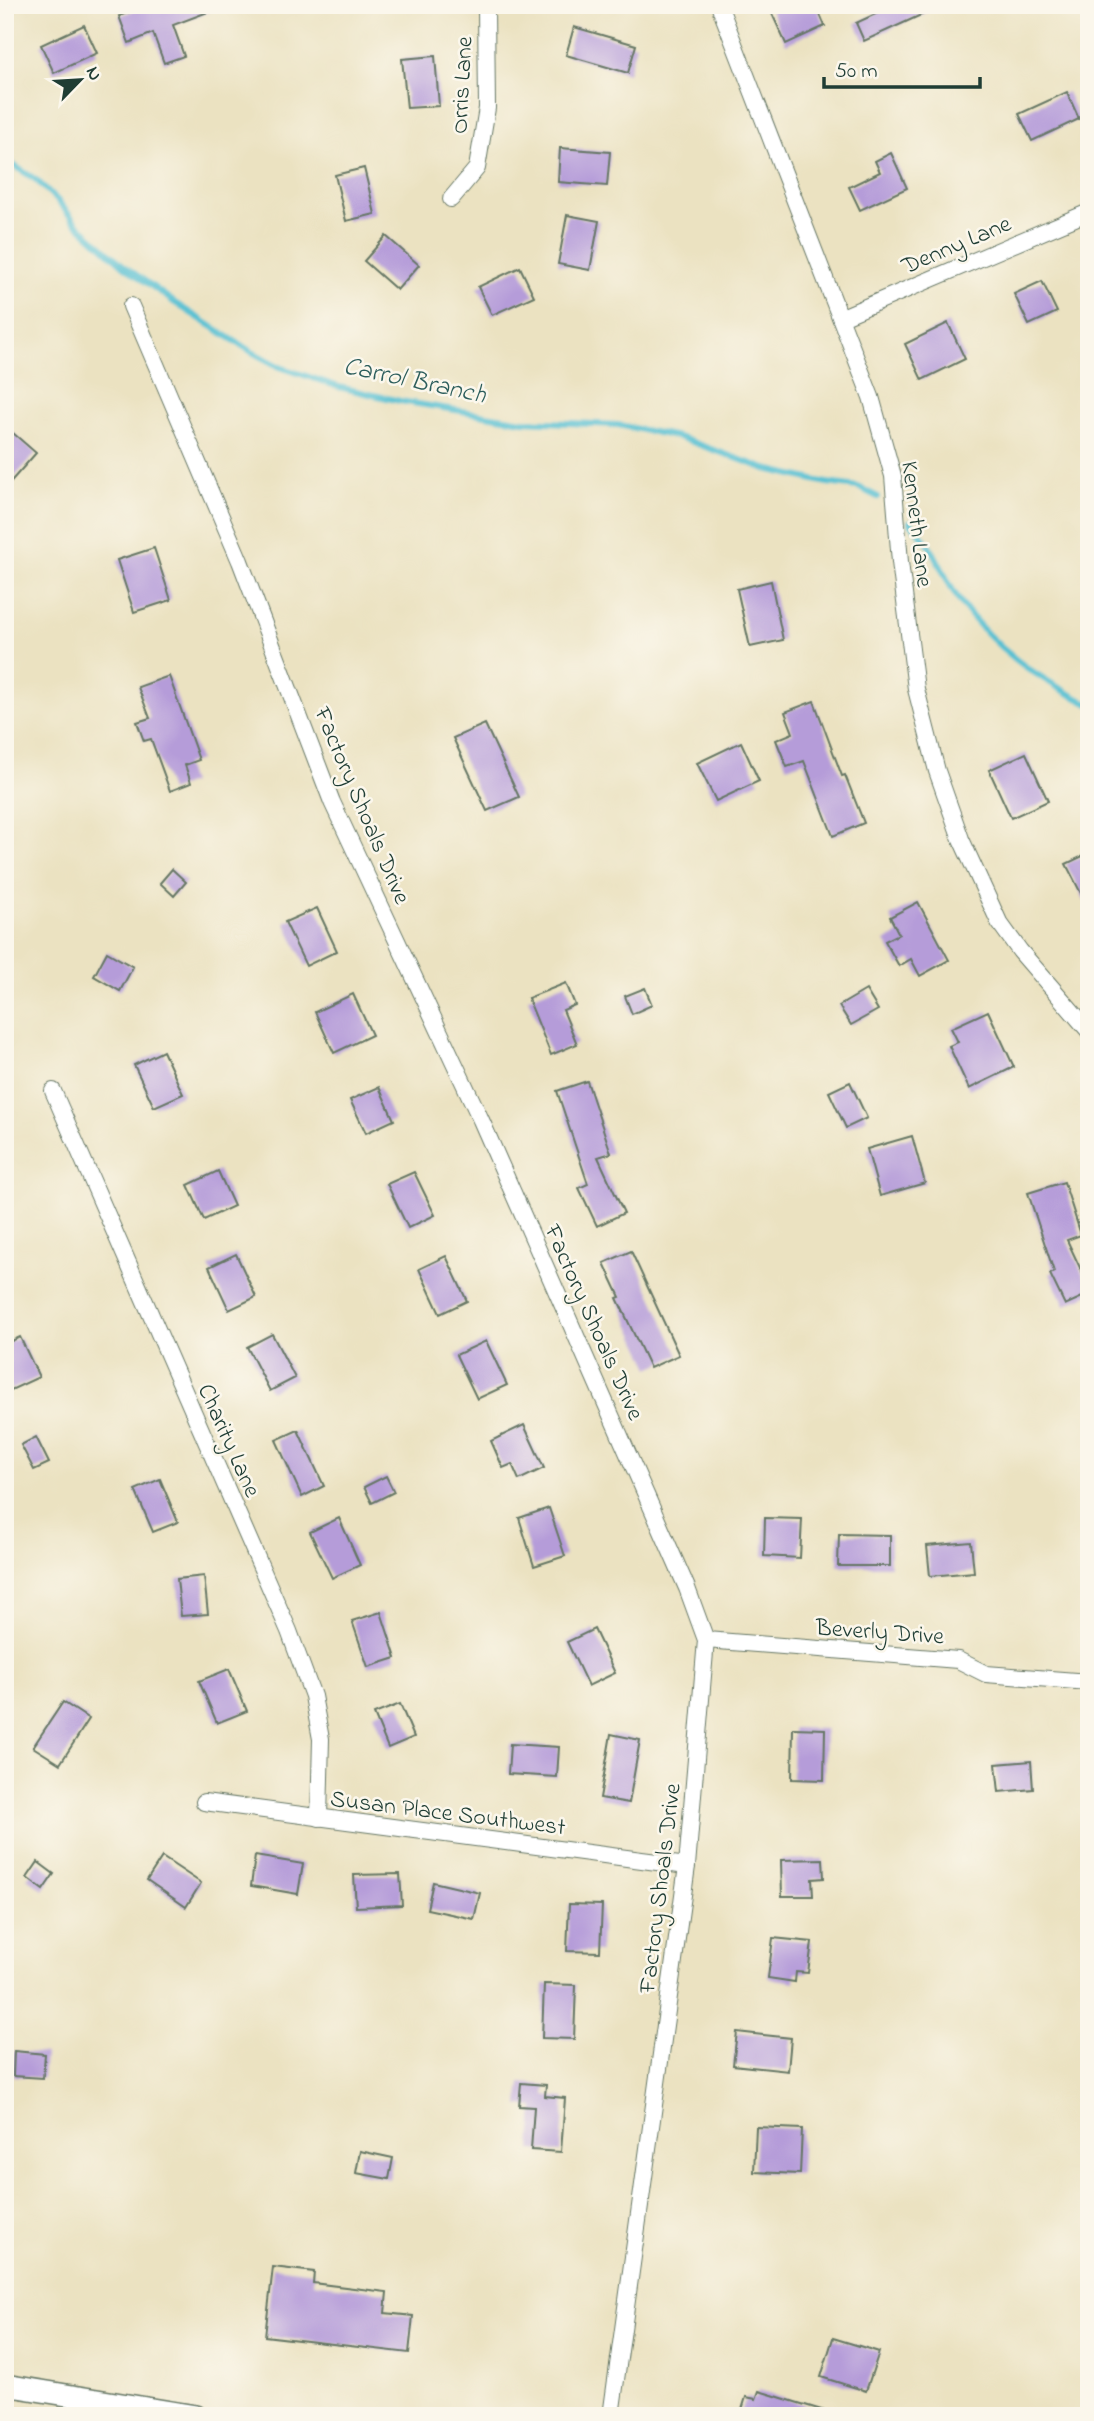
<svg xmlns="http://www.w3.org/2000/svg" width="1094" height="2421" font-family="'Indie Flower',sans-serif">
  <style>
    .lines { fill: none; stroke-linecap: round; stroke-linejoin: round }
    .stream { stroke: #56c0d2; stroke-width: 6 }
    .building { fill: #b59cd9 }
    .minor-casing { stroke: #667765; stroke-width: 18 }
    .tertiary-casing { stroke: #667765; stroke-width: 24 }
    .minor { stroke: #fff; stroke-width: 16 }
    .tertiary { stroke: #fff; stroke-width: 21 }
    .labels { text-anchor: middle; stroke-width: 5; stroke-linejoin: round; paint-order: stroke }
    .street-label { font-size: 24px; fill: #1f3d34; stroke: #fbf7ec }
    .water-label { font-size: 26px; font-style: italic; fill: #2d5e5c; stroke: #fbf7ec }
  </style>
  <rect width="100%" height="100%" fill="#fbf7ec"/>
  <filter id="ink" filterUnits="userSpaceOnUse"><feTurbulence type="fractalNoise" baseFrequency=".0143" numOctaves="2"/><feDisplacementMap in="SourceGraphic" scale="14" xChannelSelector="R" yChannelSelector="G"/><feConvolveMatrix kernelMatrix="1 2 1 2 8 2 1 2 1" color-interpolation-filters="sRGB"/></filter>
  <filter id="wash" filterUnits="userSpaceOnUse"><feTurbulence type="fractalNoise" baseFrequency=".00686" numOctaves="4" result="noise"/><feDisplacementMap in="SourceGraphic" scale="28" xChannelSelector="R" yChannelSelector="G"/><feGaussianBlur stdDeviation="1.57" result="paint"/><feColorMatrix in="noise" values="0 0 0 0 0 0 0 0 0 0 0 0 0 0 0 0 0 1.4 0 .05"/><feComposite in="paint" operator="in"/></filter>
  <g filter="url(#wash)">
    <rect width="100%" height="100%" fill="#ebe2c1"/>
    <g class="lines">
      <g class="stream">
        <path d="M5,160L35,179L57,200L77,224L124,266L175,303L252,352L280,367L339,387L400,401L523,421L618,425L678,437L766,469L827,483L858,487L878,497"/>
        <path d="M910,522C917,530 925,538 930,547C941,564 947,583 959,600C995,650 1034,676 1089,704"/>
      </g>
    </g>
    <g id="blocks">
      <g class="building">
        <path d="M148,5H221V7L173,25L184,56L164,63L153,33L129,43L119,16Z"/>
        <path d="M768,5H816L825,26L786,44Z"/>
        <path d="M895,5H943L864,41L856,23Z"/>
        <path d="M84,25L97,53L54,73L41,45Z"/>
        <path d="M574,27L636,45L628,73L566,55Z"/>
        <path d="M435,56L439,106L407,108L402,59Z"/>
        <path d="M1067,92L1079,119L1032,141L1019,114Z"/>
        <path d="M560,148L610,152L607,186L558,182Z"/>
        <path d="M891,153L907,188L860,210L849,187L880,172L875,161Z"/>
        <path d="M364,168L375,214L346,221L335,175Z"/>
        <path d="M567,215L599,221L590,270L558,264Z"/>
        <path d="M386,236L419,265L397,290L364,261Z"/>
        <path d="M520,267L534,296L492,315L478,287Z"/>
        <path d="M1042,281L1057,312L1029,325L1014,294Z"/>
        <path d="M948,323L965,359L922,380L905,344Z"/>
        <path d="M5,426L36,453L5,488Z"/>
        <path d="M154,548L171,600L134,612L117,560Z"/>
        <path d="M771,581L783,640L750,647L737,589Z"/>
        <path d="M169,676L199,760L185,765L191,783L170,791L151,739L144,741L137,722L150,718L138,687Z"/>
        <path d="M814,701L842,776L845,775L864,823L833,836L804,761L787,767L776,740L793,733L785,712Z"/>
        <path d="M485,724L519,797L487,811L453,738Z"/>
        <path d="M741,742L759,781L716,801L697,763Z"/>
        <path d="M1026,753L1048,801L1011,818L989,770Z"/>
        <path d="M1089,853V909L1066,864Z"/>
        <path d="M172,869L186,882L174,896L160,883Z"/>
        <path d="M918,902L949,960L920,976L911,959L899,966L885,941L899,934L890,917Z"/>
        <path d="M317,908L337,951L306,966L285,922Z"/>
        <path d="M107,952L133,967L120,991L94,976Z"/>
        <path d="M566,983L575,1005L563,1010L577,1044L551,1055L528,998Z"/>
        <path d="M645,988L652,1005L632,1014L625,996Z"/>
        <path d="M866,990L878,1010L851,1025L839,1006Z"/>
        <path d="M353,994L372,1035L334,1053L315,1012Z"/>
        <path d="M988,1011L1014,1067L969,1089L949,1046L958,1042L951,1028Z"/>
        <path d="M163,1051L183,1094L154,1107L134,1065Z"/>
        <path d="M587,1081L611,1153L598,1157L624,1213L597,1226L579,1188L588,1184L557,1091Z"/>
        <path d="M850,1082L867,1118L846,1128L829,1092Z"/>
        <path d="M379,1087L394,1120L366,1133L350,1100Z"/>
        <path d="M912,1136L925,1183L880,1196L867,1149Z"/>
        <path d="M218,1171L234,1206L204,1220L188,1185Z"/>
        <path d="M414,1172L435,1215L408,1228L387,1184Z"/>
        <path d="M1064,1182L1081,1235L1067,1240L1089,1287V1294L1065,1305L1050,1274L1054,1272L1028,1193Z"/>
        <path d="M631,1251L679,1355L650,1368L617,1298L620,1297L604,1263Z"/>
        <path d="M236,1254L256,1297L229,1310L209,1267Z"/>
        <path d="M446,1256L467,1301L440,1314L419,1269Z"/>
        <path d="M272,1334L295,1378L270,1391L247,1347Z"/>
        <path d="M20,1337L39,1377L11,1390L5,1377V1344Z"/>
        <path d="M486,1341L507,1385L477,1399L456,1355Z"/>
        <path d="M524,1425L544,1468L519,1480L512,1464L503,1468L491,1441Z"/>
        <path d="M298,1430L324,1486L302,1497L276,1440Z"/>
        <path d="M36,1437L49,1463L34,1470L21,1445Z"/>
        <path d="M386,1476L394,1492L372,1503L364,1487Z"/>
        <path d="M160,1479L178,1522L153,1532L135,1490Z"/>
        <path d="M549,1508L565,1556L534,1566L519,1518Z"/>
        <path d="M339,1518L360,1565L332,1578L310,1532Z"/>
        <path d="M765,1518L802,1519L800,1558L764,1556Z"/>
        <path d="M839,1534L890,1535V1566H838Z"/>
        <path d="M971,1542L974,1572L930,1576L927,1546Z"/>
        <path d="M204,1576L208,1614L181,1616L177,1579Z"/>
        <path d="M381,1612L396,1658L368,1667L352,1621Z"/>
        <path d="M594,1629L615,1673L588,1686L567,1642Z"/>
        <path d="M229,1669L247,1711L217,1723L199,1681Z"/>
        <path d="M63,1702L89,1719L60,1764L33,1747Z"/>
        <path d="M400,1704L414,1737L388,1748L374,1714Z"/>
        <path d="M793,1728L825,1729L824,1780L792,1779Z"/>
        <path d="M611,1734L640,1740L629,1803L600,1798Z"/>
        <path d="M510,1744L559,1747L557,1777L508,1774Z"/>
        <path d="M1031,1761L1033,1789L999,1792L996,1764Z"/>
        <path d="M255,1856L303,1864L298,1894L251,1886Z"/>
        <path d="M162,1857L201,1883L186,1907L147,1880Z"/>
        <path d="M823,1859L824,1878L812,1879L813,1896H782L781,1860Z"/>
        <path d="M38,1862L54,1874L43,1890L27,1878Z"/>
        <path d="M400,1874L402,1905L356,1907L354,1875Z"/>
        <path d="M433,1882L480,1893L474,1919L427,1909Z"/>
        <path d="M569,1904L602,1905L600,1952L567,1951Z"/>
        <path d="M773,1938L812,1942L808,1973L796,1972L795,1982L768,1978Z"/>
        <path d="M544,1984L576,1985L574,2039L542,2038Z"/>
        <path d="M737,2032L791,2038L788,2071L733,2065Z"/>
        <path d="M14,2051L45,2054L43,2078L13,2076Z"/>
        <path d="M521,2083L546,2085L545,2096L565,2098L561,2152L531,2150L534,2107L519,2106Z"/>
        <path d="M756,2127L802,2129L800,2174L754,2172Z"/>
        <path d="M360,2151L393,2158L389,2179L356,2173Z"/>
        <path d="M273,2267L314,2272L313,2283L387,2292L385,2313L413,2316L409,2353L265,2336Z"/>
        <path d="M833,2338L879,2352L866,2391L821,2377Z"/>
        <path d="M759,2391L828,2412L827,2416H740L746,2397L756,2399Z"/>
      </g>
    </g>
  </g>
  <g filter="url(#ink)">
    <use href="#blocks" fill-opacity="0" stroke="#667765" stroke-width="2"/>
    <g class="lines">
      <g class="minor-casing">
        <g id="minor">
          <path d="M719,5L871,397L893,476L900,562L916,689L937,771L961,839L999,922L1020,951L1089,1031"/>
          <path d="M451,199L477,168L487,108L486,5"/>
          <path d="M131,306L240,561L332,802L481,1120L687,1588L706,1640L687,1866L611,2416"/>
          <path d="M842,317L1089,212"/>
          <path d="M53,1091L289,1631L313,1696L321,1739L319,1818"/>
          <path d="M706,1640L958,1660L986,1674L1089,1682"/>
          <path d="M204,1802L687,1866"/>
        </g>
      </g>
      <g class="tertiary-casing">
        <path id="tertiary" d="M5,2385L196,2416"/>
      </g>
      <use href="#minor" class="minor"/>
      <use href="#tertiary" class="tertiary"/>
    </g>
  </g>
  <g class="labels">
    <g class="street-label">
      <text transform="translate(461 85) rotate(-87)" y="8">Orris Lane</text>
      <text transform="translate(956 244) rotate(-23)" y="8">Denny Lane</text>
      <text transform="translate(918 524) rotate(83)" y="8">Kenneth Lane</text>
      <text transform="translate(363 805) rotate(67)" y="8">Factory Shoals Drive</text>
      <text transform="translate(595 1322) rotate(66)" y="8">Factory Shoals Drive</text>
      <text transform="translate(230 1440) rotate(66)" y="8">Charity Lane</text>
      <text transform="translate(880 1631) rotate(4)" y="8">Beverly Drive</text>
      <text transform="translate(448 1812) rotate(7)" y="8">Susan Place Southwest</text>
      <text transform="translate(659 1888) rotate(-83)" y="8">Factory Shoals Drive</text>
    </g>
    <g class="water-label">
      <text transform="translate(415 379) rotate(12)" y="9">Carrol Branch</text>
    </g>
  </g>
  <rect width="1094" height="2421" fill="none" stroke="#fbf7ec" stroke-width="28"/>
  <g transform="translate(80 80) rotate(65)" stroke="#fbf7ec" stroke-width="5" paint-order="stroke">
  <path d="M0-5L12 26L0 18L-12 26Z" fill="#1f3d34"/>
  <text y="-10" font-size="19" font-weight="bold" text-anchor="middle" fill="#1f3d34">N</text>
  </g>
  <path d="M824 77v10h156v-10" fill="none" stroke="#1f3d34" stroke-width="3.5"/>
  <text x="835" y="77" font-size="21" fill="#1f3d34" stroke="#fbf7ec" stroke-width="5" paint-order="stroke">50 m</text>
</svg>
